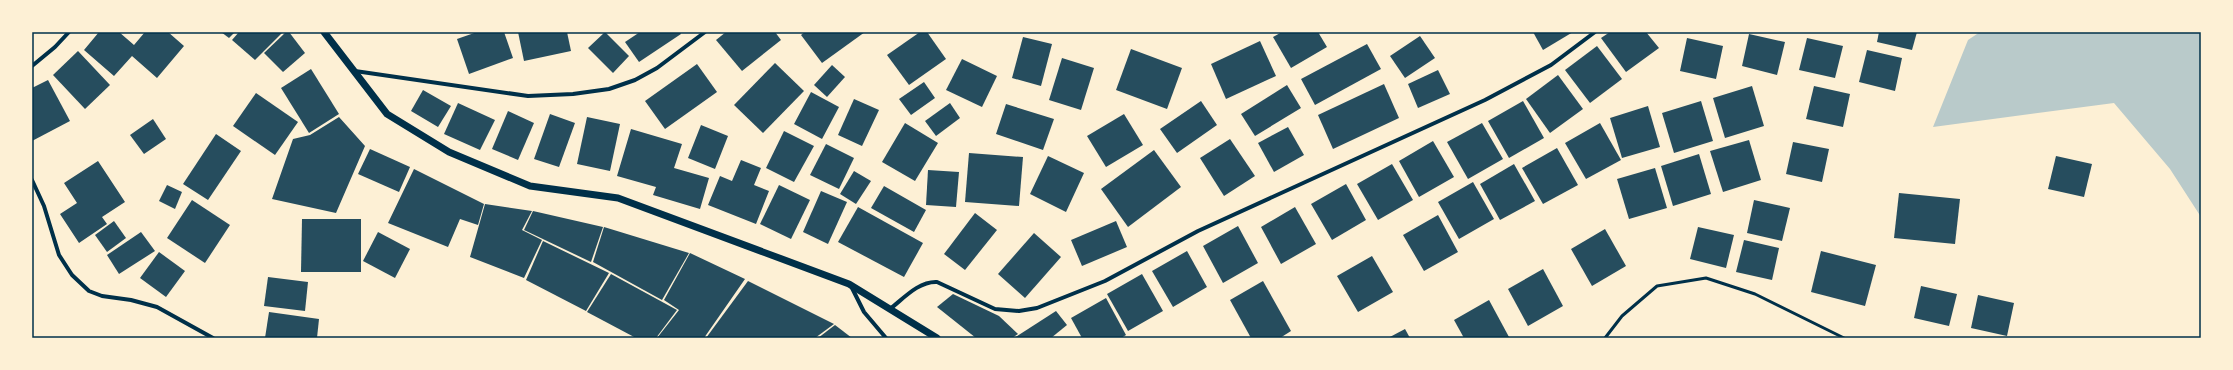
<svg xmlns="http://www.w3.org/2000/svg" width="2233" height="370" font-family="'Space Grotesk',sans-serif">
  <style>
    .green { fill: #b9caca }
    .building { fill: #264d5e }
    .lines { fill: none; stroke-linecap: round; stroke-linejoin: round }
    .service { stroke: #003049; stroke-width: 3 }
    .minor { stroke: #003049; stroke-width: 4 }
    .tertiary { stroke: #003049; stroke-width: 7 }
    .neatline { fill: none; stroke: #003049; stroke-width: 1.5 }
  </style>
  <rect width="100%" height="100%" fill="#fdf0d5"/>
  <path class="green" d="M1980,32H2201V217L2170,169L2114,103L1933,127L1968,40Z"/>
  <g class="building">
    <path d="M99,32H119L134,45L145,32H168L184,46L157,78L132,56L114,76L84,50Z"/>
    <path d="M221,32H235L229,38Z"/>
    <path d="M239,32H283L255,60L232,40Z"/>
    <path d="M286,32H289L305,53L283,72L264,53Z"/>
    <path d="M477,32H504L513,58L469,74L457,39Z"/>
    <path d="M518,32H567L571,51L524,61Z"/>
    <path d="M605,32L629,56L613,73L588,48Z"/>
    <path d="M640,32H680L681,34L639,62L625,42Z"/>
    <path d="M726,32H775L781,40L742,71L716,40Z"/>
    <path d="M805,32H865L822,63L801,35Z"/>
    <path d="M920,32H927L946,59L909,85L887,55Z"/>
    <path d="M1282,32H1318L1327,47L1291,68L1273,37Z"/>
    <path d="M1533,32H1573L1543,50Z"/>
    <path d="M1610,32H1646L1659,48L1626,72L1601,38Z"/>
    <path d="M1879,32H1917L1912,50L1877,42Z"/>
    <path d="M1749,34L1785,42L1777,75L1742,66Z"/>
    <path d="M1420,36L1435,58L1405,78L1390,56Z"/>
    <path d="M1023,37L1052,44L1041,86L1012,78Z"/>
    <path d="M1687,38L1723,46L1716,79L1680,71Z"/>
    <path d="M1807,38L1843,46L1835,78L1799,70Z"/>
    <path d="M1260,41L1276,76L1226,99L1211,64Z"/>
    <path d="M1367,44L1381,69L1315,105L1301,79Z"/>
    <path d="M1597,46L1622,79L1590,103L1565,70Z"/>
    <path d="M1131,49L1182,68L1167,109L1116,90Z"/>
    <path d="M1867,50L1902,58L1895,91L1859,82Z"/>
    <path d="M78,51L110,85L85,109L53,75Z"/>
    <path d="M1062,58L1094,68L1081,110L1049,100Z"/>
    <path d="M962,59L997,76L982,107L946,90Z"/>
    <path d="M775,63L804,91L763,133L734,105Z"/>
    <path d="M697,64L717,92L665,129L645,101Z"/>
    <path d="M832,65L845,77L827,97L814,85Z"/>
    <path d="M311,69L339,114L309,133L281,88Z"/>
    <path d="M1438,70L1450,94L1418,108L1408,84Z"/>
    <path d="M1558,75L1583,109L1550,133L1526,99Z"/>
    <path d="M48,80L70,121L32,141V88Z"/>
    <path d="M924,82L935,98L911,115L899,99Z"/>
    <path d="M1384,84L1399,118L1333,149L1318,115Z"/>
    <path d="M1287,85L1301,108L1255,136L1241,114Z"/>
    <path d="M1752,86L1764,126L1725,138L1713,98Z"/>
    <path d="M1814,86L1850,94L1843,127L1806,119Z"/>
    <path d="M423,90L451,106L438,127L411,111Z"/>
    <path d="M811,92L839,107L822,139L794,124Z"/>
    <path d="M256,93L298,122L275,155L233,126Z"/>
    <path d="M854,99L879,110L862,146L838,135Z"/>
    <path d="M1201,101L1217,125L1177,153L1160,129Z"/>
    <path d="M1523,101L1544,138L1509,158L1488,121Z"/>
    <path d="M1701,101L1713,141L1674,153L1662,113Z"/>
    <path d="M458,103L495,120L480,150L444,134Z"/>
    <path d="M950,103L960,118L936,136L925,121Z"/>
    <path d="M1006,104L1054,119L1043,150L996,134Z"/>
    <path d="M1648,106L1660,147L1622,158L1610,118Z"/>
    <path d="M508,111L534,123L518,160L492,149Z"/>
    <path d="M550,114L575,123L559,167L534,159Z"/>
    <path d="M1124,114L1143,145L1106,167L1087,136Z"/>
    <path d="M339,117L365,146L336,213L272,199L293,139L310,135Z"/>
    <path d="M587,117L620,124L610,171L577,164Z"/>
    <path d="M153,119L166,139L144,154L130,135Z"/>
    <path d="M905,123L938,143L915,181L882,162Z"/>
    <path d="M1482,123L1503,159L1468,179L1447,142Z"/>
    <path d="M1600,123L1621,160L1586,179L1565,143Z"/>
    <path d="M701,125L728,136L715,169L688,158Z"/>
    <path d="M1288,127L1304,155L1274,172L1258,143Z"/>
    <path d="M631,129L682,144L674,168L709,178L700,209L653,195L656,187L617,176Z"/>
    <path d="M784,131L814,146L794,182L766,168Z"/>
    <path d="M216,134L241,151L208,200L183,184Z"/>
    <path d="M1230,139L1255,176L1224,196L1200,158Z"/>
    <path d="M1749,140L1761,180L1723,192L1710,151Z"/>
    <path d="M1433,141L1454,177L1419,197L1399,161Z"/>
    <path d="M1793,142L1829,149L1822,182L1786,174Z"/>
    <path d="M826,144L854,158L839,189L810,175Z"/>
    <path d="M1557,148L1578,185L1543,204L1522,168Z"/>
    <path d="M370,149L410,167L399,192L358,174Z"/>
    <path d="M1154,150L1181,187L1128,227L1101,189Z"/>
    <path d="M969,153L1023,157L1019,206L965,202Z"/>
    <path d="M1699,154L1711,194L1673,206L1661,166Z"/>
    <path d="M1048,156L1084,173L1066,212L1030,194Z"/>
    <path d="M2056,156L2092,164L2084,197L2048,189Z"/>
    <path d="M741,160L761,168L754,185L769,191L756,224L708,205L720,176L732,181Z"/>
    <path d="M98,161L125,202L102,217L107,224L79,243L60,214L77,203L64,183Z"/>
    <path d="M1392,164L1413,200L1378,220L1357,184Z"/>
    <path d="M1514,164L1535,201L1500,220L1480,184Z"/>
    <path d="M1655,168L1667,208L1629,219L1617,179Z"/>
    <path d="M414,169L484,204L478,225L460,219L448,247L388,223Z"/>
    <path d="M928,170L959,172L956,207L926,205Z"/>
    <path d="M854,171L871,181L856,204L840,194Z"/>
    <path d="M1473,182L1494,219L1459,239L1438,202Z"/>
    <path d="M1346,184L1366,220L1332,240L1311,204Z"/>
    <path d="M167,185L182,192L175,209L159,201Z"/>
    <path d="M779,185L810,200L791,239L760,224Z"/>
    <path d="M884,186L926,210L914,232L871,208Z"/>
    <path d="M821,191L847,202L828,244L803,232Z"/>
    <path d="M1899,193L1960,199L1955,244L1894,238Z"/>
    <path d="M192,200L230,225L205,263L167,238Z"/>
    <path d="M1754,200L1790,208L1782,241L1747,233Z"/>
    <path d="M485,204L532,211L522,230L542,240L524,278L470,257Z"/>
    <path d="M858,207L923,243L904,277L838,242Z"/>
    <path d="M1295,207L1316,244L1281,264L1261,227Z"/>
    <path d="M533,211L603,227L591,262L524,230Z"/>
    <path d="M975,213L997,230L965,270L944,254Z"/>
    <path d="M1438,215L1458,252L1424,271L1403,235Z"/>
    <path d="M302,219H361V272H301Z"/>
    <path d="M114,221L126,238L107,252L95,235Z"/>
    <path d="M1116,221L1127,247L1082,266L1071,240Z"/>
    <path d="M1238,226L1258,263L1223,283L1203,246Z"/>
    <path d="M604,227L689,253L662,300L593,262Z"/>
    <path d="M1698,227L1734,235L1726,268L1690,259Z"/>
    <path d="M1605,229L1626,266L1592,286L1571,249Z"/>
    <path d="M141,232L155,251L119,274L107,255Z"/>
    <path d="M378,232L410,249L395,278L363,261Z"/>
    <path d="M1034,233L1061,257L1025,298L998,274Z"/>
    <path d="M1744,240L1779,248L1772,280L1736,272Z"/>
    <path d="M543,241L609,273L586,311L526,280Z"/>
    <path d="M1187,251L1207,287L1173,307L1152,271Z"/>
    <path d="M1821,251L1876,265L1865,306L1811,292Z"/>
    <path d="M159,252L185,271L166,297L140,278Z"/>
    <path d="M690,253L745,279L704,338H657L679,310L664,300Z"/>
    <path d="M1372,256L1393,292L1358,312L1337,276Z"/>
    <path d="M1543,269L1563,306L1528,326L1508,289Z"/>
    <path d="M611,274L677,310L656,338H636L587,312Z"/>
    <path d="M1142,274L1163,311L1128,331L1107,294Z"/>
    <path d="M268,277L308,282L305,311L264,306Z"/>
    <path d="M748,281L834,324L815,338H706Z"/>
    <path d="M1263,281L1291,331L1280,338H1251L1230,300Z"/>
    <path d="M1921,286L1957,294L1949,326L1914,318Z"/>
    <path d="M953,294L999,316L1018,334L1012,338H976L937,307Z"/>
    <path d="M1978,295L2014,303L2007,336L1971,328Z"/>
    <path d="M1106,298L1126,335L1121,338H1082L1071,318Z"/>
    <path d="M1489,300L1509,337L1464,338L1454,320Z"/>
    <path d="M1056,311L1067,325L1051,338H1014Z"/>
    <path d="M269,312L319,319L317,338H265Z"/>
    <path d="M835,325L852,338H818Z"/>
    <path d="M1405,329L1410,338H1388Z"/>
  </g>
  <g class="lines">
    <path class="service" d="M1605,338L1622,316L1657,286L1706,278L1755,294L1844,338"/>
    <g class="minor">
      <path d="M32,66L55,47L69,32"/>
      <path d="M355,71L528,96L573,94L609,89L635,80L657,68L705,32"/>
      <path d="M32,180L44,206L59,255L72,275L89,291L102,296L131,300L157,307L213,338"/>
      <path d="M851,286L864,312L886,338"/>
      <path d="M890,309C904,298 919,281 937,282L995,309L1019,311L1037,308L1105,281L1198,231L1485,100L1551,65L1595,32"/>
    </g>
    <path class="tertiary" d="M324,32L387,114L449,152L530,186L618,198L849,284L937,338"/>
  </g>
  <rect width="2233" height="370" fill="none" stroke="#fdf0d5" stroke-width="66"/>
  <rect x="33" y="33" width="2167" height="304" class="neatline"/>
</svg>
